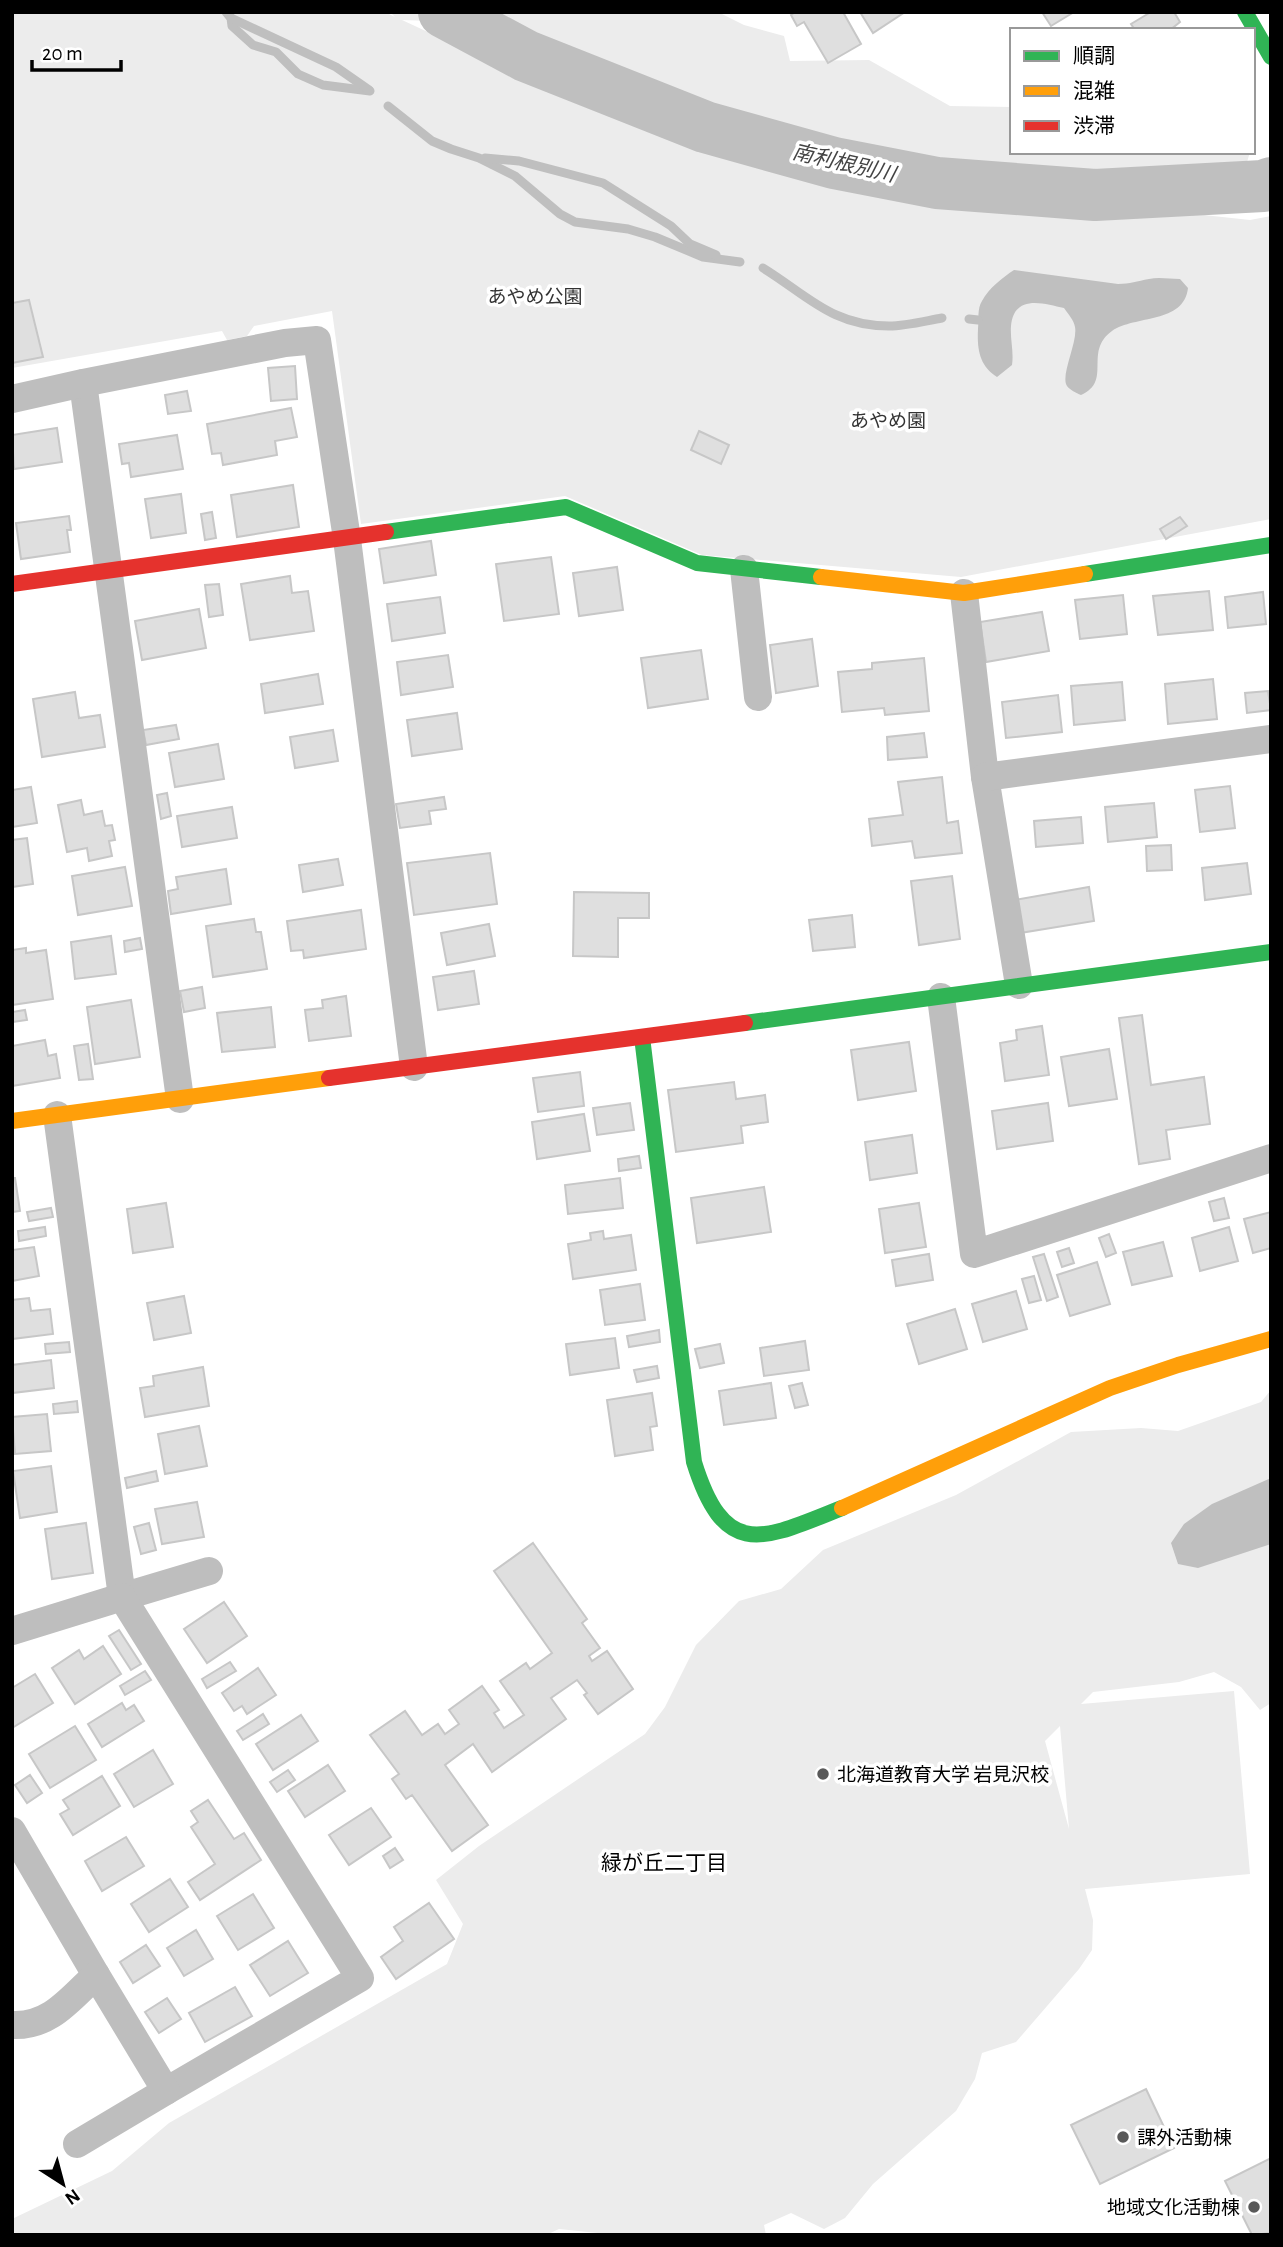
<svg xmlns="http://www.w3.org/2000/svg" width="1283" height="2247" font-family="'Alegreya Sans','Noto Sans JP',sans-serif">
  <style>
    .green { fill: #ececec; fill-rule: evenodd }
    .water { fill: #bfbfbf }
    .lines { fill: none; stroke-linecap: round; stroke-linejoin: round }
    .stream { stroke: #bfbfbf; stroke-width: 9 }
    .river { stroke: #bfbfbf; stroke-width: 52 }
    .building { fill: #dfdfdf; stroke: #c7c7c7; stroke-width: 2 }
    .street { stroke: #bebebe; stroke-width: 28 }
    .fast { stroke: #30b455; stroke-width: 16 }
    .slow { stroke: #ff9f0a; stroke-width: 16 }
    .jam { stroke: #e5322d; stroke-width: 16 }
    .poi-dot { fill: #595959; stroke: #fff; stroke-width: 2.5 }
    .labels { text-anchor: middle; stroke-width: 7; stroke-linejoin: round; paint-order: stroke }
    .park-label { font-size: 19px; fill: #333; stroke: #fff }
    .poi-label { font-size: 19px; fill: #000; stroke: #fff; text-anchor: start }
    .water-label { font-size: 21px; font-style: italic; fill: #444; stroke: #fff }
    .neighbourhood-label { font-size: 21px; fill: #000; stroke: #fff }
  </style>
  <rect width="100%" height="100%" fill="#fff"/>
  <g class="green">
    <path d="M12,12H385L395,17L390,12H448L433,21L402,20L514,72L612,110L507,58L493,12H718L744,25L784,36L790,61L869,60L950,106L1012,107V152H1250L1242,179L1124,202L885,192L909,198L1077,209L1176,212L1250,220L1271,216V519L961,577L702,555L565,496L361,524L332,311L254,326L247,336L227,340L222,331L12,368Z"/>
    <path d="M1271,1390V1703L1260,1710L1241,1687L1214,1672L1179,1682L1093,1692L1081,1704L1234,1691L1250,1874L1085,1889L1093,1920L1092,1950L1079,1969L1016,2042L982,2053L975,2079L956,2111L873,2184L845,2218L824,2229L791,2213L764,2225L766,2235H617L559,2229L546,2235H12V2219L112,2171L169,2123L447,1964L463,1924L436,1880L479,1846L645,1734L665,1707L696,1645L739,1601L781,1589L823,1550L956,1495L1071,1432L1141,1428L1178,1431L1261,1402ZM1060,1726L1069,1829L1045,1741Z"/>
  </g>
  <g class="water">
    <path d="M1014,270L1118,284C1130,284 1137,281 1149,279C1159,277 1169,279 1180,279L1188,288C1184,324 1135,315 1112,331C1083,352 1113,381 1081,395C1076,393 1070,390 1067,386C1060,376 1078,342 1075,327C1074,320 1068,314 1064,308C1043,303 1014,294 1011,326C1010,339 1014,352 1012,365L997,377C979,366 977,348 978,329C979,319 977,309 982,301C989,288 1002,278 1014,270Z"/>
    <path d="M1271,1478V1544L1198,1568L1178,1564L1171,1543L1184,1524L1212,1504Z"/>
  </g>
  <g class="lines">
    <g class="stream">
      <path d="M226,12L231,18L232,26L253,45L276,52L298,74L323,85L370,91"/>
      <path d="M231,18L336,67L369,90"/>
      <path d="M388,106L432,141L451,149L479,158L515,176L560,214L575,222L628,229L655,237L703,257L740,262"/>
      <path d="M485,158L519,161L603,183L671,226L690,244L716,255"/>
      <path d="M763,268C807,295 832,326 889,326C906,326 925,321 942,318"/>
      <path d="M969,319L978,320"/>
    </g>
    <path class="river" d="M444,12L526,56L705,127L834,163L937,183L1095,195L1263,186L1271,183"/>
  </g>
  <g class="building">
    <path d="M795,12H843L861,44L828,63L804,22L797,26L791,15Z"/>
    <path d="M860,12H905L873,33Z"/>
    <path d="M1042,12H1074L1051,26Z"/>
    <path d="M1151,12H1174L1180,22L1170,30H1135L1131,24Z"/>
    <path d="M29,300L43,357L12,363V303Z"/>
    <path d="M295,366L297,399L271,401L268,368Z"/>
    <path d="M187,391L191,411L168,414L165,395Z"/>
    <path d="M291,408L297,437L275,441L277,455L223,465L221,453L212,454L207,424Z"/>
    <path d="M57,428L62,462L14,469L12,435Z"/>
    <path d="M699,431L729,445L721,464L691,450Z"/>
    <path d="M177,435L183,469L131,477L129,463L122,464L119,444Z"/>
    <path d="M293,485L299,527L237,537L231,495Z"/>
    <path d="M181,494L186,533L151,538L145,499Z"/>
    <path d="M212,512L216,538L205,540L201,514Z"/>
    <path d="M69,516L71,530H67L70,552L21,559L16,523Z"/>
    <path d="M1180,517L1187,526L1166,539L1160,529Z"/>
    <path d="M431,541L436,575L384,583L379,549Z"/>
    <path d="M551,557L559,614L504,621L496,564Z"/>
    <path d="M617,567L623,610L579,616L573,573Z"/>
    <path d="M290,576L292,593L308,591L314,631L250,640L241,584Z"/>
    <path d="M219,584L223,615L209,617L205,585Z"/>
    <path d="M1209,591L1213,630L1158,635L1153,596Z"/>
    <path d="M1263,592L1266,624L1228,628L1225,597Z"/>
    <path d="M1123,595L1127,634L1080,639L1075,600Z"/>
    <path d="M440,597L445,633L392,641L387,604Z"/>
    <path d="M199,609L206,648L142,660L135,621Z"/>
    <path d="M1042,612L1049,651L986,662L980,622Z"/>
    <path d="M812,639L818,686L776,693L770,645Z"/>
    <path d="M701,650L708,699L648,708L641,658Z"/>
    <path d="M448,655L453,687L401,695L397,662Z"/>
    <path d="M924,658L929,711L885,715L884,708L842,712L838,672L872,669V663Z"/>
    <path d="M318,674L323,704L265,713L261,684Z"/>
    <path d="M1213,679L1217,719L1168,724L1165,684Z"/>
    <path d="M1122,682L1125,720L1074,725L1071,686Z"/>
    <path d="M1268,691L1271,710L1247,713L1245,693Z"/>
    <path d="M75,692L79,718L100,715L105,747L42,757L33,699Z"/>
    <path d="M1058,695L1062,732L1006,738L1002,702Z"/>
    <path d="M457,713L462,749L412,756L407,720Z"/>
    <path d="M176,725L179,739L146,745L143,730Z"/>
    <path d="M333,730L338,761L295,768L290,737Z"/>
    <path d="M924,733L927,757L888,760L887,737Z"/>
    <path d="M218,744L224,779L175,787L169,753Z"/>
    <path d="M942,777L947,823L958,821L962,853L915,858L912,841L872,846L869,819L903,815L898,782Z"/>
    <path d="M1230,786L1235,828L1200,832L1195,790Z"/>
    <path d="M31,787L37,823L12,827V790Z"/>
    <path d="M167,793L171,816L161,819L157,795Z"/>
    <path d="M444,797L446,809L429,811L431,824L400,828L396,804Z"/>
    <path d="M81,800L84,815L102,811L105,826L112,825L115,840L109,841L112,856L89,861L87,848L67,852L58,805Z"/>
    <path d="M1154,803L1157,837L1108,842L1105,807Z"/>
    <path d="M232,807L237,838L182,847L177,816Z"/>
    <path d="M1081,817L1083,843L1036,847L1034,821Z"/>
    <path d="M27,838L33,884L12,887V840Z"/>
    <path d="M1171,845L1172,870L1147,871L1146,846Z"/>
    <path d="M490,853L497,904L414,915L407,863Z"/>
    <path d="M338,859L343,885L303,892L299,865Z"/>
    <path d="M1247,863L1251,894L1205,900L1202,868Z"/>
    <path d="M125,867L132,906L78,915L72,876Z"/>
    <path d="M226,869L231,904L171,914L168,891L178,889L176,877Z"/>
    <path d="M952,876L960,939L919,945L911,881Z"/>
    <path d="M1089,887L1094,921L1020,933L1014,900Z"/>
    <path d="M574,892L649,893V918H618V957L573,956Z"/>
    <path d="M361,910L366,949L304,958L303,950L291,951L287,921Z"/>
    <path d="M852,915L855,947L813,951L809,920Z"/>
    <path d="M254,919L256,932H261L267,969L213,977L206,926Z"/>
    <path d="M489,924L495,956L447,965L441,933Z"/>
    <path d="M111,936L116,974L75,979L71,942Z"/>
    <path d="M140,938L142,949L125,952L124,941Z"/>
    <path d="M26,948V953L46,950L53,999L12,1005V950Z"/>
    <path d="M474,971L479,1004L438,1010L433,977Z"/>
    <path d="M202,987L205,1008L184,1012L180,991Z"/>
    <path d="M346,996L351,1036L309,1041L305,1010L323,1008L322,1000Z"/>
    <path d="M131,1000L140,1057L95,1064L87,1007Z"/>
    <path d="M271,1007L275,1047L222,1052L217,1013Z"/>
    <path d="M25,1010L27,1020L12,1022V1012Z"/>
    <path d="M1142,1015L1151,1085L1204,1077L1210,1124L1166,1130L1170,1159L1139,1164L1119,1018Z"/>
    <path d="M1042,1026L1049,1075L1005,1081L1000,1043L1017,1040L1016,1030Z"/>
    <path d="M45,1040L48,1056L56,1054L60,1078L12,1086V1046Z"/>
    <path d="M909,1042L916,1091L858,1100L851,1050Z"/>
    <path d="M88,1044L93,1079L79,1080L74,1046Z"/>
    <path d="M1109,1049L1117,1099L1069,1106L1061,1057Z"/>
    <path d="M580,1072L584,1106L538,1112L533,1078Z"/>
    <path d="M734,1082L736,1099L765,1095L768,1122L741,1126L743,1143L676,1152L668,1090Z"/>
    <path d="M630,1103L634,1130L597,1135L593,1108Z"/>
    <path d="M1048,1103L1053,1141L997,1149L992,1111Z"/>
    <path d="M584,1114L590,1151L537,1159L532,1122Z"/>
    <path d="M912,1135L917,1173L870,1180L865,1142Z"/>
    <path d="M639,1156L641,1168L619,1171L618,1159Z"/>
    <path d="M12,1178H15L20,1211L12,1212Z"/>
    <path d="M620,1178L623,1208L568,1214L565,1185Z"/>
    <path d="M764,1187L771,1232L697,1243L691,1198Z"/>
    <path d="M1224,1198L1229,1218L1214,1221L1209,1202Z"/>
    <path d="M166,1203L173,1247L133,1253L127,1209Z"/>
    <path d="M919,1203L926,1247L885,1253L879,1209Z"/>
    <path d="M51,1208L53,1217L29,1221L27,1212Z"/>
    <path d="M1271,1212V1248L1253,1253L1244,1219Z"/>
    <path d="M45,1227L46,1236L19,1241L18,1231Z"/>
    <path d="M1229,1227L1238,1261L1200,1271L1192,1238Z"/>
    <path d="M603,1231L604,1239L631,1235L636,1270L573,1279L568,1244L591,1240L590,1233Z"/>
    <path d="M1109,1234L1116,1253L1106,1257L1099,1238Z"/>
    <path d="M1163,1242L1172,1276L1132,1285L1123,1252Z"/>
    <path d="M34,1247L39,1276L12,1281V1250Z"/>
    <path d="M1069,1248L1074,1263L1062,1267L1057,1252Z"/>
    <path d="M929,1254L933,1280L896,1286L892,1260Z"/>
    <path d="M1044,1254L1058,1297L1047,1301L1033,1257Z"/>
    <path d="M1097,1262L1110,1304L1070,1316L1057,1275Z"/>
    <path d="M1034,1276L1041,1300L1029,1303L1022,1279Z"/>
    <path d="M640,1284L645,1320L605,1325L600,1290Z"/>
    <path d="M1016,1291L1027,1329L983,1342L972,1304Z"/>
    <path d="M184,1296L191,1333L154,1340L147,1303Z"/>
    <path d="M29,1298L31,1311L50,1309L53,1334L12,1339V1300Z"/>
    <path d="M955,1309L967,1349L919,1364L907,1324Z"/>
    <path d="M659,1330L660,1342L629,1347L627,1336Z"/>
    <path d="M615,1338L619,1368L570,1375L566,1344Z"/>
    <path d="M805,1341L809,1370L764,1376L760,1348Z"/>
    <path d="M69,1342L70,1352L46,1354L45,1344Z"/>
    <path d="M720,1344L724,1363L700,1368L695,1349Z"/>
    <path d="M51,1360L54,1388L12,1393V1365Z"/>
    <path d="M657,1366L659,1378L637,1382L634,1370Z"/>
    <path d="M203,1367L209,1406L145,1417L140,1388L154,1386L153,1376Z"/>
    <path d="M771,1383L776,1418L724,1425L719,1391Z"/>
    <path d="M802,1383L808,1405L795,1408L789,1386Z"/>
    <path d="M652,1393L657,1426L650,1427L653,1450L615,1456L607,1400Z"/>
    <path d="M77,1401L78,1412L54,1414L53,1404Z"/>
    <path d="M47,1414L51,1451L15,1454L12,1417Z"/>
    <path d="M199,1426L207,1466L165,1474L158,1434Z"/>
    <path d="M51,1466L57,1512L20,1518L13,1471Z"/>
    <path d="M156,1471L158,1481L127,1488L125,1478Z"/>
    <path d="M197,1502L204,1537L162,1544L155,1509Z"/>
    <path d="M86,1523L93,1573L52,1579L45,1529Z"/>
    <path d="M149,1523L156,1550L141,1554L134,1527Z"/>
    <path d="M533,1543L587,1619L582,1623L600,1648L589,1656L592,1661L607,1651L633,1689L598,1714L584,1695L587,1693L577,1680L551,1698L566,1719L492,1772L473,1744L445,1765L488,1825L452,1851L412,1795L406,1799L392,1779L399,1774L370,1735L405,1711L422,1735L438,1724L445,1734L459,1724L449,1710L482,1686L499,1710L494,1713L504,1728L524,1715L500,1681L526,1663L530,1669L552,1653L494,1571Z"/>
    <path d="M224,1602L247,1636L207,1663L184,1629Z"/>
    <path d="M119,1630L141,1664L131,1670L109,1636Z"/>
    <path d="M103,1646L121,1674L75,1704L52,1668L79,1650L84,1659Z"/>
    <path d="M230,1662L236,1671L207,1688L202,1679Z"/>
    <path d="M258,1668L276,1695L247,1714L242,1706L234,1711L222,1693Z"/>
    <path d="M145,1671L151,1680L125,1695L120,1686Z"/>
    <path d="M35,1674L53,1703L12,1728V1688Z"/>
    <path d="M122,1703L126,1710L134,1705L144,1721L102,1747L88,1724Z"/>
    <path d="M263,1714L269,1724L243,1740L237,1731Z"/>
    <path d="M301,1715L318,1741L273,1770L256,1744Z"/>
    <path d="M75,1726L96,1760L50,1788L29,1754Z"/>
    <path d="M153,1750L173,1784L134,1807L114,1774Z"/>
    <path d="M328,1765L345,1791L305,1817L288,1791Z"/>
    <path d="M288,1770L295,1780L277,1792L270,1782Z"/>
    <path d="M30,1775L42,1793L27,1803L15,1785Z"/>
    <path d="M102,1776L120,1806L73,1835L60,1814L69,1809L63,1800Z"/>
    <path d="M208,1800L234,1839L244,1833L261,1860L200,1900L188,1882L215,1864L191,1827L198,1822L191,1811Z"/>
    <path d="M371,1808L391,1837L349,1865L329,1835Z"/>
    <path d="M126,1837L144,1866L102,1891L85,1861Z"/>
    <path d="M395,1848L403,1860L390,1868L383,1856Z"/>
    <path d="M170,1879L188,1907L149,1932L131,1904Z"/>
    <path d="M253,1894L274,1928L238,1950L217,1916Z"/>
    <path d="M429,1903L454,1939L396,1979L381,1957L403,1941L394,1927Z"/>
    <path d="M196,1930L213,1959L184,1976L167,1948Z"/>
    <path d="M288,1941L308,1973L270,1996L250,1965Z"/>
    <path d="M146,1945L160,1966L133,1983L120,1962Z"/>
    <path d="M235,1987L252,2016L205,2042L189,2013Z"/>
    <path d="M167,1998L181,2019L159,2033L145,2012Z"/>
    <path d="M1146,2089L1174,2148L1100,2184L1071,2125Z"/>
    <path d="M1271,2158V2233L1252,2235L1225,2181Z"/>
  </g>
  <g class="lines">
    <g class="street">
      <path d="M83,383L180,1099"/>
      <path d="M12,399L83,383L285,343L317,340L347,539L414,1067"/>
      <path d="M744,569L758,697"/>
      <path d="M964,593L985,777L1019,985"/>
      <path d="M985,777L1271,739"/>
      <path d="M941,997L974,1254L1271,1158"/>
      <path d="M57,1115L122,1597L209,1571"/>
      <path d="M12,1631L122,1597L360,1978L166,2091"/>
      <path d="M12,1831L96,1975"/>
      <path d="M12,2025C50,2027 70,1999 96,1975L166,2091L77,2144"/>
    </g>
    <g class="fast">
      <path d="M1245,12L1271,57"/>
      <path d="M386,532L566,507L697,563L821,577"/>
      <path d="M1085,574L1271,545"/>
      <path d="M745,1023L1271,952"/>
      <path d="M642,1037L694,1462C725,1562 764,1539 842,1508"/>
    </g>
    <g class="slow">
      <path d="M821,577L964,593L1085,574"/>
      <path d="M12,1121L329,1078"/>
      <path d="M842,1508L1110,1388L1178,1365L1271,1339"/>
    </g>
    <g class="jam">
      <path d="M12,584L386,532"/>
      <path d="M329,1078L745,1023"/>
    </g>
  </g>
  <g class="poi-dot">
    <circle cx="823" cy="1774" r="7"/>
    <circle cx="1123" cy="2137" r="7"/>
    <circle cx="1254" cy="2207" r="7"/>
  </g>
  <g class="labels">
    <g class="park-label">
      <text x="535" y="303">あやめ公園</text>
      <text x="888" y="427">あやめ園</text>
    </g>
    <g class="poi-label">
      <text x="837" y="1781">北海道教育大学 岩見沢校</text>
      <text x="1137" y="2144">課外活動棟</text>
      <text x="1240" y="2214" text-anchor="end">地域文化活動棟</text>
    </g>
    <g class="water-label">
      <text transform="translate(844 163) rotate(13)" y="7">南利根別川</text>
    </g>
    <g class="neighbourhood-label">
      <text x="664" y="1870">緑が丘二丁目</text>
    </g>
  </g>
  <rect width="1283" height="2247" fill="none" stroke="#000000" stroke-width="28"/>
  <rect x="1010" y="28" width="245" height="126" fill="#ffffff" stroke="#999999" stroke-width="2"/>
  <rect x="1024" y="51" width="35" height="10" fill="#30b455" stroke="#999999" stroke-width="2"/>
  <text x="1073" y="63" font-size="21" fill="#000000">順調</text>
  <rect x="1024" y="86" width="35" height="10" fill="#ff9f0a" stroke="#999999" stroke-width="2"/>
  <text x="1073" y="98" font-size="21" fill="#000000">混雑</text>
  <rect x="1024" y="121" width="35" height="10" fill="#e5322d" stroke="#999999" stroke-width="2"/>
  <text x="1073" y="133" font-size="21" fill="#000000">渋滞</text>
  <g transform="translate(63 2184) rotate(144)" stroke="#ffffff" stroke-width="5" paint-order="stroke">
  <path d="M0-5L12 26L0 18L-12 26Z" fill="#000000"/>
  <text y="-10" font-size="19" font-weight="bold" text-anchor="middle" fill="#000000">N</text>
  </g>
  <path d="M32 60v10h89v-10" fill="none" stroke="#000000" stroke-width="3.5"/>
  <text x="42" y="60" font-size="21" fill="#000000" stroke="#ffffff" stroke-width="5" paint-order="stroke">20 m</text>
</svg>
